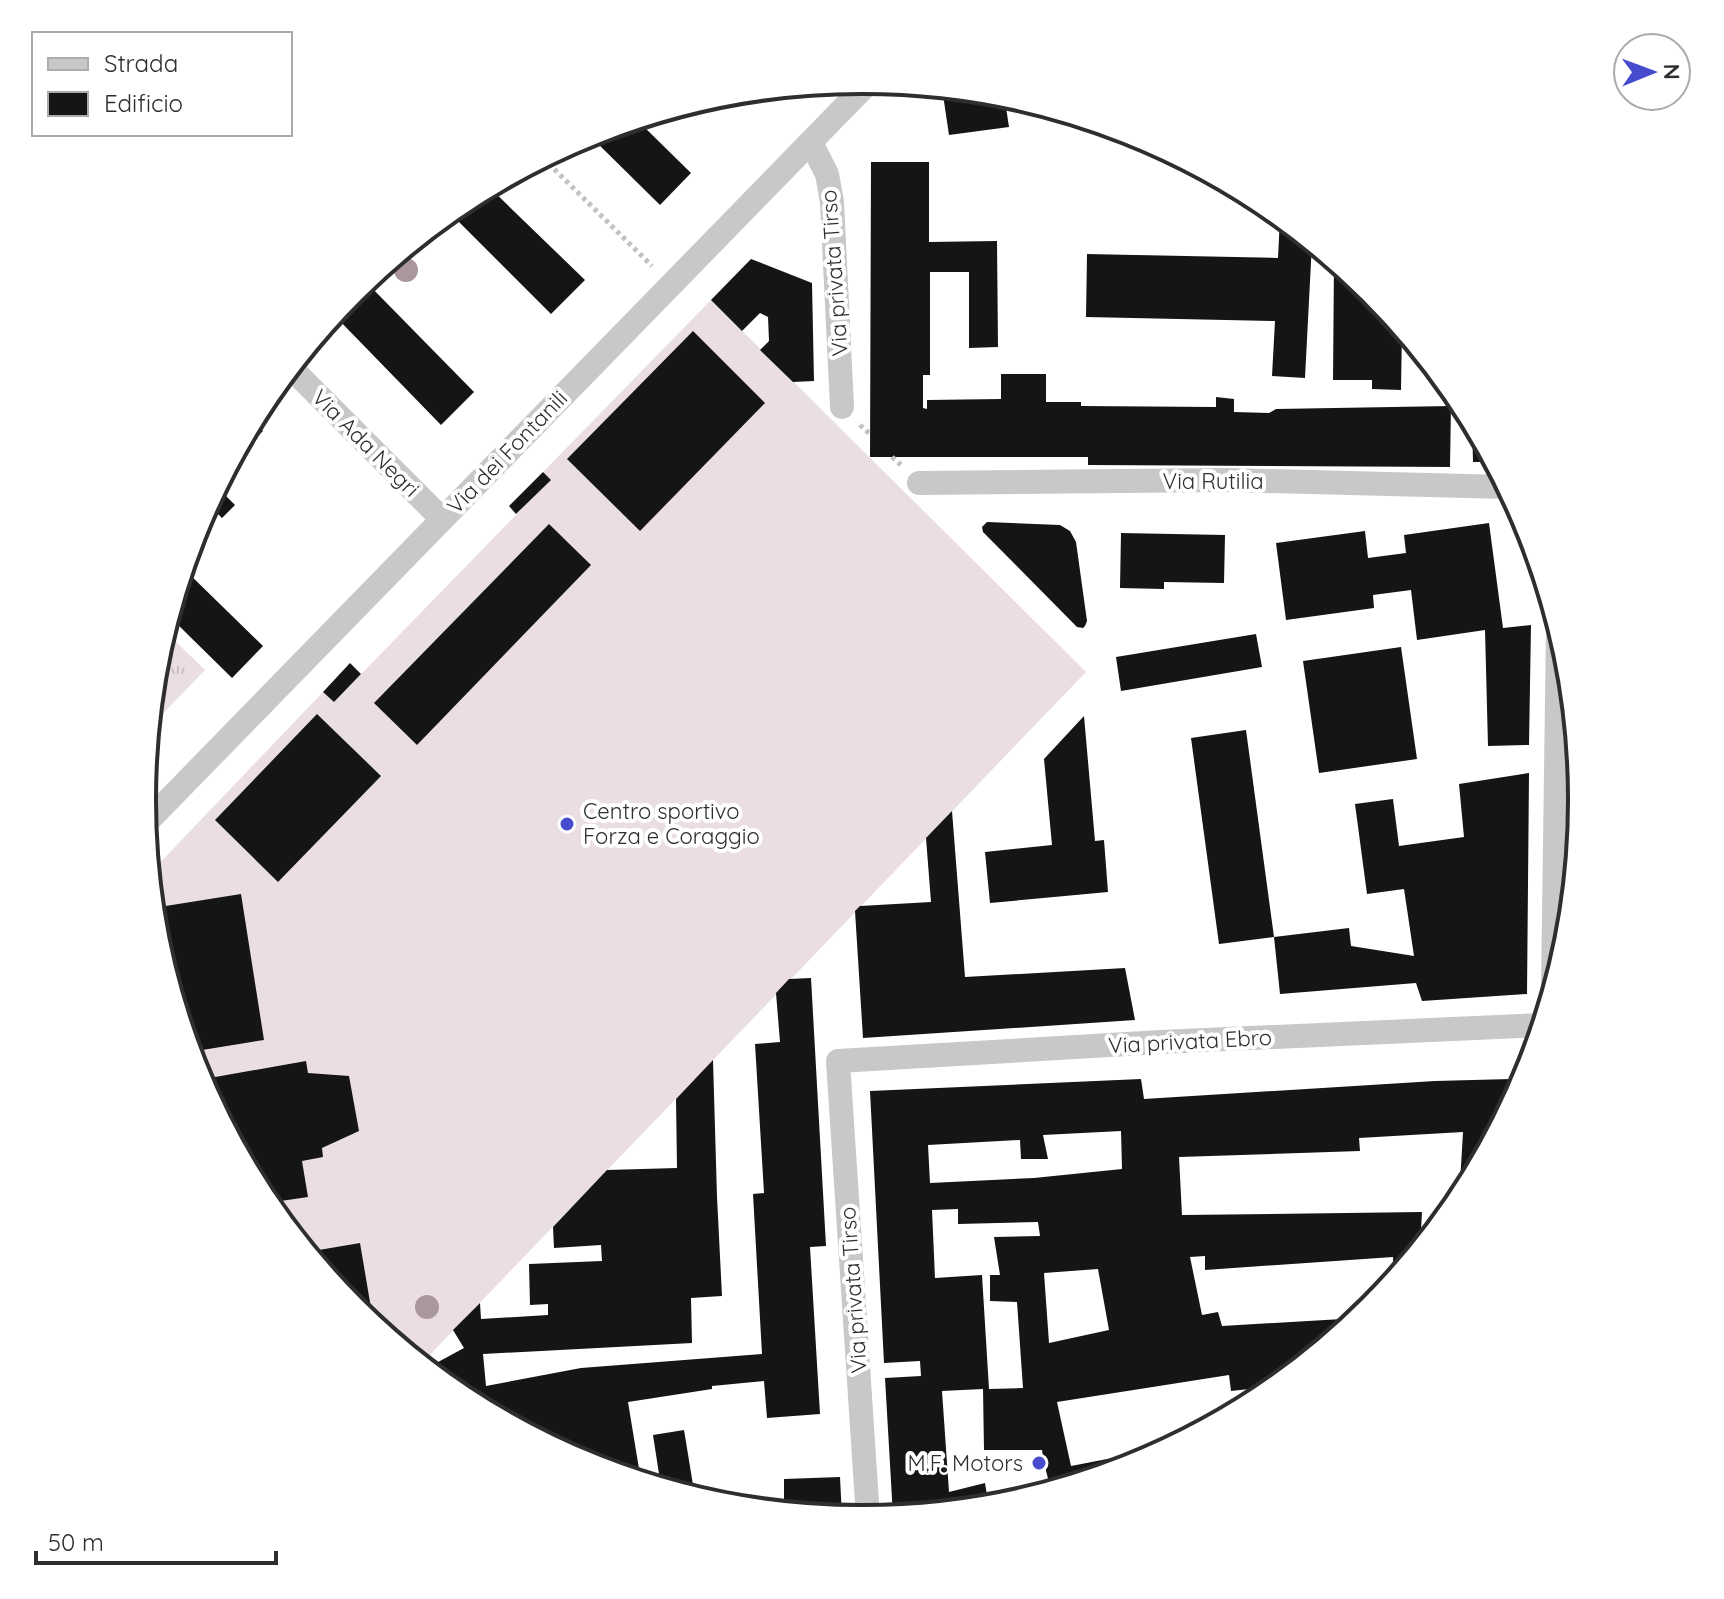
<svg xmlns="http://www.w3.org/2000/svg" width="1724" height="1599" font-family="Quicksand,sans-serif">
  <style>
    .grass { fill: url(#grass-tufts) }
    .pitch { fill: #eadee4 }
    .building { fill: #151515; fill-rule: evenodd }
    .lines { fill: none; stroke-linecap: round; stroke-linejoin: round }
    .path { stroke: #c2c2c2; stroke-width: 5; stroke-dasharray: 4 4; stroke-linecap: butt }
    .service { stroke: #c8c8c8; stroke-width: 12 }
    .minor { stroke: #c8c8c8; stroke-width: 24 }
    .tree { fill: #aa969f }
    .poi-dot { fill: #474ccf; stroke: #fff; stroke-width: 3 }
    .labels { text-anchor: middle; stroke-width: 8; stroke-linejoin: round; paint-order: stroke }
    .street-label { font-size: 22px; fill: #2e2e2e; stroke: #fff }
    .poi-label { font-size: 22px; fill: #2e2e2e; stroke: #fff; text-anchor: start }
    .rim { fill: none; stroke: #2e2e2e; stroke-width: 4 }
  </style>
  <defs>
    <pattern id="grass-tufts" width="24" height="20" patternUnits="userSpaceOnUse" patternTransform="scale(2)"><rect width="24" height="20" fill="#eadee4"/><path d="M3 7l-1-3M5 7V3M7 7l1-3M15 17l-1-3M17 17v-4M19 17l1-3" fill="none" stroke="#c9bfc4"/></pattern>
  </defs>
  <rect width="100%" height="100%" fill="#fff"/>
  <path class="grass" d="M165,631L205,670L150,727L156,659Z"/>
  <path class="pitch" d="M711,300L1086,672L421,1364L353,1308L264,1199L197,1074L156,939L150,873L323,692L335,701L550,480L543,472Z"/>
  <g class="building">
    <path d="M942,88L1004,94L1009,127L949,135Z"/>
    <path d="M637,120L691,173L660,205L588,134Z"/>
    <path d="M871,162H929V242L997,241L998,347L969,348V272H930V375H923V408L927,409V400L1001,399V374H1046V402H1081V406L1216,407V397L1234,399V412L1269,413L1276,409L1451,406L1450,467L1088,465V457H870Z"/>
    <path d="M489,187L585,280L551,314L449,212L463,201Z"/>
    <path d="M1280,217L1312,243L1305,378L1272,376L1275,321L1086,317L1087,254L1278,258Z"/>
    <path d="M751,259L812,283L814,381L793,382L760,350L769,341L768,317L760,313L742,331L711,300Z"/>
    <path d="M1334,261L1371,291L1402,328L1401,390L1372,389V380H1333Z"/>
    <path d="M365,281L474,392L441,425L334,315L354,290Z"/>
    <path d="M693,331L765,403L640,531L567,459Z"/>
    <path d="M253,420L263,431L232,461H231Z"/>
    <path d="M1472,422L1493,462H1473Z"/>
    <path d="M543,472L551,480L516,514L509,506Z"/>
    <path d="M217,487L235,505L222,518L213,509L198,524Z"/>
    <path d="M987,522L1060,525L1070,531L1076,542L1087,621L1085,626L1083,628L1077,627L983,532L982,527Z"/>
    <path d="M1489,523L1503,628L1531,625L1529,745L1488,746L1485,630L1417,640L1411,590L1373,595L1374,608L1286,620L1276,543L1365,531L1368,558L1406,553L1404,535Z"/>
    <path d="M549,524L591,565L417,745L374,703Z"/>
    <path d="M1121,533L1225,535L1224,583L1164,582V589L1120,588Z"/>
    <path d="M184,569L263,646L232,678L169,616Z"/>
    <path d="M1256,634L1262,667L1121,691L1116,657Z"/>
    <path d="M1401,647L1417,759L1319,773L1303,661Z"/>
    <path d="M350,663L361,674L334,702L323,692Z"/>
    <path d="M317,714L381,776L278,882L215,820Z"/>
    <path d="M1084,716L1095,841L1104,840L1108,892L990,903L985,852L1052,845L1044,759Z"/>
    <path d="M1246,730L1274,937L1349,928L1351,946L1414,956L1404,889L1367,894L1355,804L1393,799L1399,846L1464,837L1459,784L1529,773L1527,994L1422,1001L1416,983L1280,994L1274,937L1219,944L1191,738Z"/>
    <path d="M952,811L965,977L1125,968L1135,1020L863,1038L855,911L860,906L931,902L926,838Z"/>
    <path d="M241,894L264,1040L190,1052L156,939L153,908Z"/>
    <path d="M811,978L826,1246L810,1247L820,1414L767,1418L764,1381L712,1386V1389L628,1402L641,1481L618,1474V1471L613,1472L586,1464L462,1397L427,1368L464,1348L453,1330L480,1303L481,1319L548,1315V1304L530,1305L529,1264L602,1261L601,1245L554,1248L553,1227L607,1170L677,1168L676,1099L713,1060L717,1197L722,1296L691,1298L692,1343L483,1354L486,1386L581,1368L762,1354L753,1194L764,1193L755,1044L780,1042L776,993L789,979Z"/>
    <path d="M306,1061L308,1073L349,1076L359,1131L322,1148L323,1157L302,1161L308,1197L267,1203L205,1089L204,1079Z"/>
    <path d="M1141,1079L1144,1099L1435,1081L1511,1079V1105L1459,1201L1463,1132L1359,1138L1360,1151L1179,1157L1182,1215L1422,1212L1420,1248L1394,1280L1393,1257L1205,1270V1256L1190,1257L1202,1315L1218,1312L1222,1326L1359,1318L1276,1386L1231,1391L1229,1375L1057,1402L1071,1466L1169,1447L1137,1464L1051,1490L1044,1463L1042,1450H984L983,1389L942,1391L949,1492L985,1483L989,1507L893,1516L885,1378L921,1376L920,1361L884,1363L870,1091ZM1121,1131L1122,1169L1034,1178L930,1183L928,1145L1020,1140L1021,1159H1048L1043,1135ZM958,1209V1224L1038,1222L1040,1236L994,1237L1000,1275H990V1301L1017,1302L1023,1388L989,1389L982,1275L935,1278L932,1210ZM1098,1269L1109,1330L1049,1343L1044,1273Z"/>
    <path d="M360,1243L372,1314L362,1315L353,1308L307,1252Z"/>
    <path d="M684,1430L695,1497L661,1487L653,1435Z"/>
    <path d="M840,1477L842,1517L784,1511V1479Z"/>
  </g>
  <g class="lines">
    <g class="path">
      <path d="M543,158L652,266"/>
      <path d="M860,425L871,435"/>
      <path d="M892,457L901,465"/>
    </g>
    <path class="service" d="M1556,787L1580,786"/>
    <g class="minor">
      <path d="M811,143L827,174L832,202L842,407"/>
      <path d="M290,367L442,519"/>
      <path d="M919,483L1226,480L1507,487"/>
      <path d="M145,824L870,81"/>
      <path d="M1553,988L1558,628"/>
      <path d="M868,1518L838,1061L1161,1042L1542,1025"/>
    </g>
  </g>
  <g class="tree">
    <circle cx="406" cy="270" r="12"/>
    <circle cx="427" cy="1307" r="12"/>
  </g>
  <g class="poi-dot">
    <circle cx="567" cy="824" r="8"/>
    <circle cx="1039" cy="1463" r="8"/>
  </g>
  <g class="labels">
    <g class="street-label">
      <text transform="translate(834 273) rotate(-94)" y="8">Via privata Tirso</text>
      <text transform="translate(366 443) rotate(45)" y="8">Via Ada Negri</text>
      <text transform="translate(507 452) rotate(-46)" y="8">Via dei Fontanili</text>
      <text x="1213" y="489">Via Rutilia</text>
      <text transform="translate(1190 1041) rotate(-3)" y="8">Via privata Ebro</text>
      <text transform="translate(853 1290) rotate(-94)" y="8">Via privata Tirso</text>
    </g>
    <g class="poi-label">
      <text x="583" y="819">Centro sportivo<tspan x="583" dy="25">Forza e Coraggio</tspan></text>
      <text x="1023" y="1471" text-anchor="end">M.F. Motors</text>
    </g>
  </g>
  <path d="M0 0H1724V1599H0ZM861 94H863A705 705 0 0 1 1568 799V800A705 705 0 0 1 863 1505H861A705 705 0 0 1 156 800V799A705 705 0 0 1 861 94Z" fill="#fff" fill-rule="evenodd"/>
  <path class="rim" d="M861 94H863A705 705 0 0 1 1568 799V800A705 705 0 0 1 863 1505H861A705 705 0 0 1 156 800V799A705 705 0 0 1 861 94Z"/>
  <rect x="32" y="32" width="260" height="104" fill="#ffffff" stroke="#ababab" stroke-width="2"/>
  <rect x="48" y="58" width="40" height="12" fill="#c8c8c8" stroke="#ababab" stroke-width="2"/>
  <text x="104" y="72" font-size="24" fill="#2e2e2e">Strada</text>
  <rect x="48" y="92" width="40" height="24" fill="#151515" stroke="#ababab" stroke-width="2"/>
  <text x="104" y="112" font-size="24" fill="#2e2e2e">Edificio</text>
  <g transform="translate(1652 72) rotate(89)"><circle r="38" fill="#ffffff" stroke="#ababab" stroke-width="2"/>
  <path d="M0-6L14 30L0 20L-14 30Z" fill="#474ccf"/>
  <text y="-12" font-size="22" font-weight="bold" text-anchor="middle" fill="#2e2e2e">N</text>
  </g>
  <path d="M36 1551v12h240v-12" fill="none" stroke="#2e2e2e" stroke-width="4"/>
  <text x="48" y="1551" font-size="24" fill="#2e2e2e" stroke="#ffffff" stroke-width="6" paint-order="stroke">50 m</text>
</svg>
